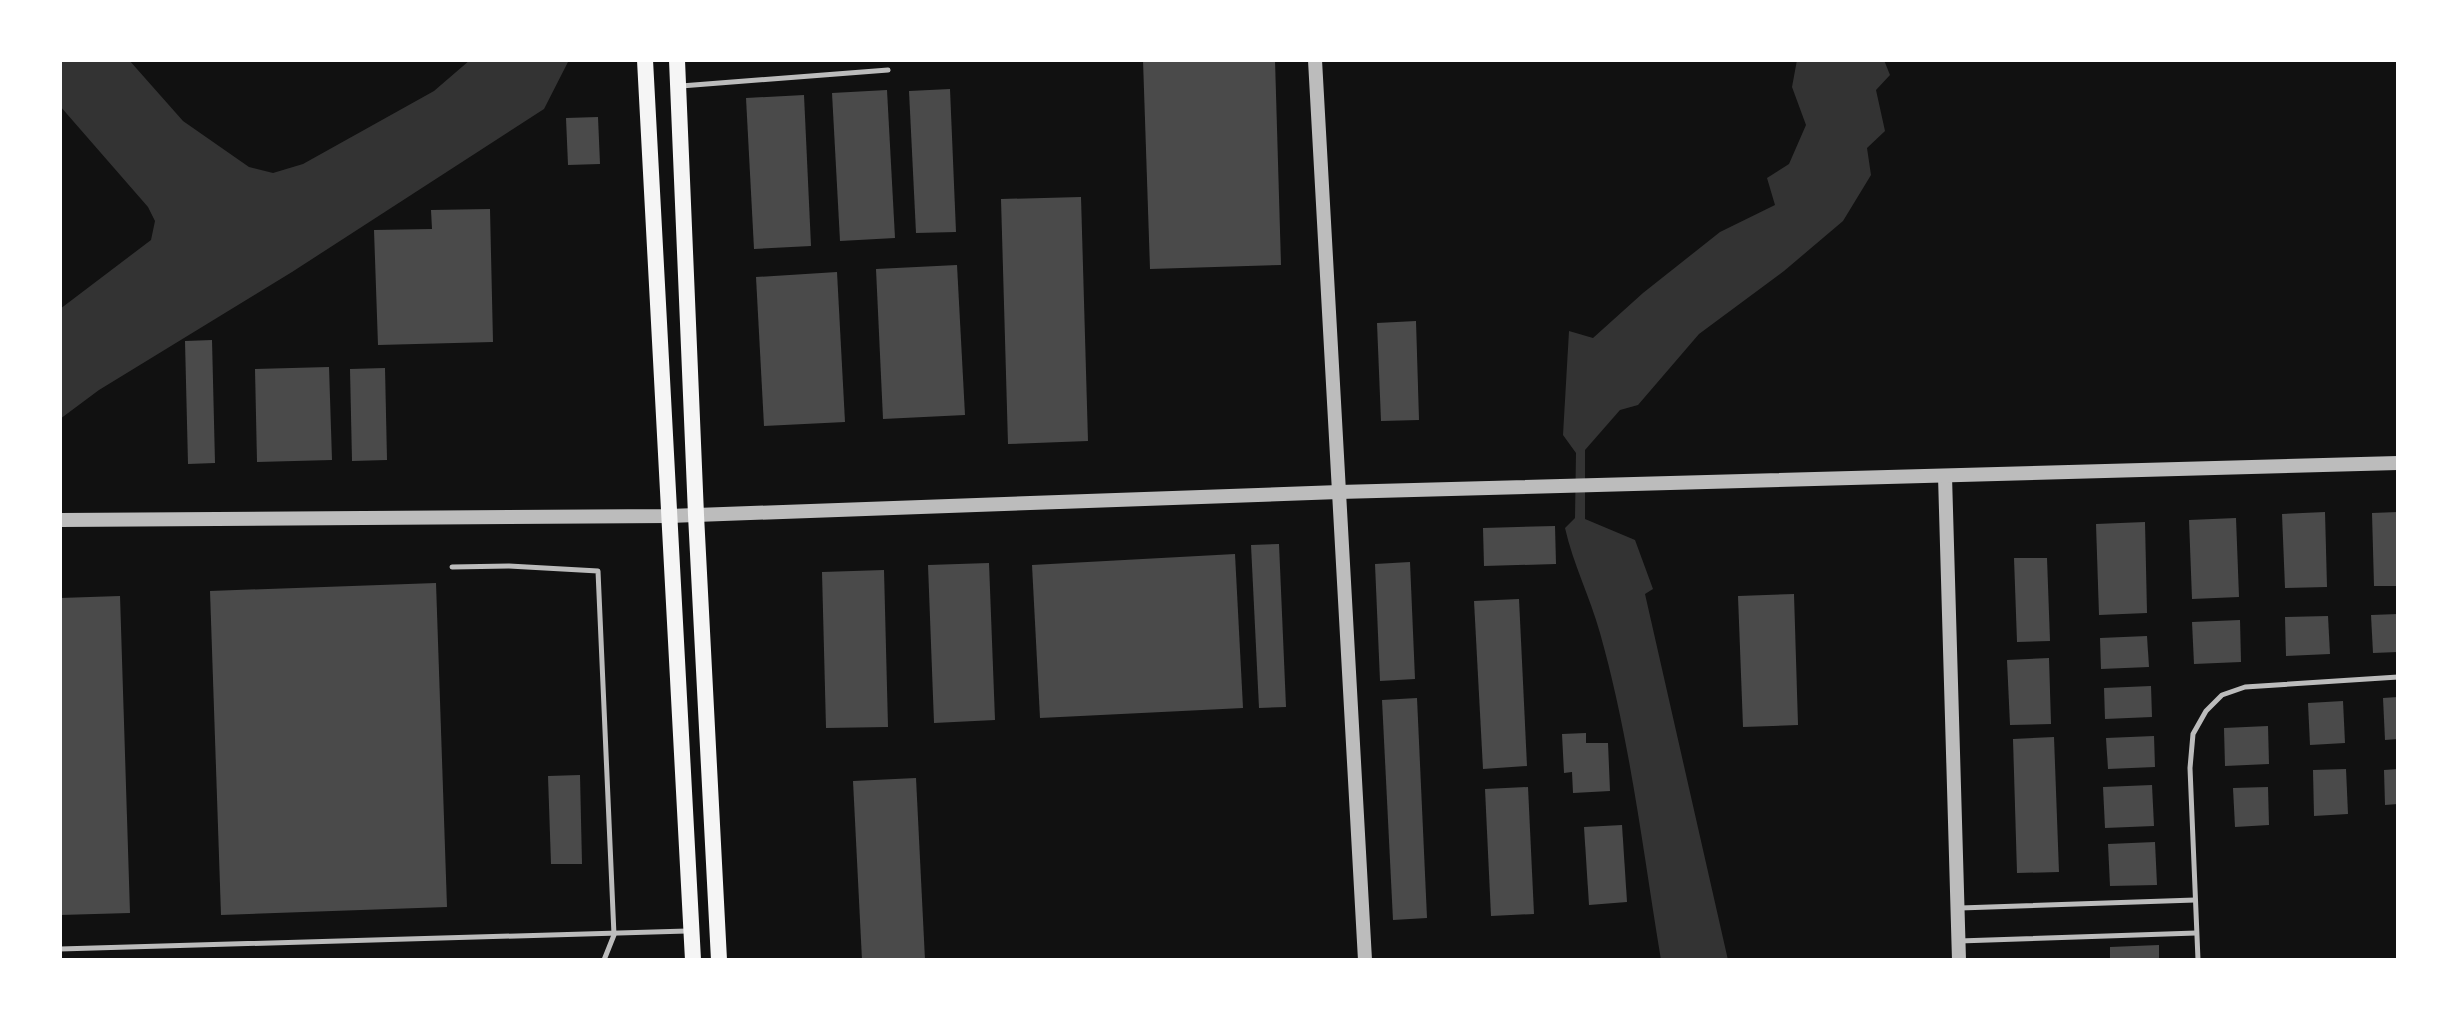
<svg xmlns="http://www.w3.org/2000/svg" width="2458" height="1020" font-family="'Playfair Display',serif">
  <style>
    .water { fill: #333 }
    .building { fill: #4a4a4a }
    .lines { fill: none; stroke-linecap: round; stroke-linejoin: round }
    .service { stroke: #bcbcbc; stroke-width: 5 }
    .tertiary { stroke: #bcbcbc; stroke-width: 14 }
    .secondary { stroke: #f5f5f5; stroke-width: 16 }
  </style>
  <rect width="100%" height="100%" fill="#111"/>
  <g class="water">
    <path d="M60,60H129L183,121L249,167L273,173L303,164L434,91L470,60H569L544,109L292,272L99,390L60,419V309L151,240L155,221L148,207L60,106Z"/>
    <path d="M1797,60H1884L1890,75L1876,90L1885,131L1867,148L1871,175L1843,221L1784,271L1699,334L1638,405L1620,410L1585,450V519L1635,540L1653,589L1645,594L1728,960H1661C1643,851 1630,739 1600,633C1590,597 1573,564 1565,528L1575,518L1576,453L1563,435L1569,331L1593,338L1643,293L1720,232L1775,205L1767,178L1789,164L1806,125L1792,87Z"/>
  </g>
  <g class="building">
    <path d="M1143,60H1275L1281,265L1150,269Z"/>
    <path d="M950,89L956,232L916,233L909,91Z"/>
    <path d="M887,90L895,238L840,241L832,93Z"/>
    <path d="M804,95L811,246L754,249L746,98Z"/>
    <path d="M598,117L600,164L568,165L566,118Z"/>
    <path d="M1081,197L1088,441L1008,444L1001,199Z"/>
    <path d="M490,209L493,342L378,345L374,230L432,229L431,210Z"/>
    <path d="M957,265L965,415L883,419L876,269Z"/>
    <path d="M837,272L845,422L764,426L756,277Z"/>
    <path d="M1416,321L1419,420L1381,421L1377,323Z"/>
    <path d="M212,340L215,463L188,464L185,341Z"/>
    <path d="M329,367L332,460L257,462L255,369Z"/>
    <path d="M385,368L387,460L352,461L350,369Z"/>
    <path d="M2325,512L2327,587L2285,588L2282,514Z"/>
    <path d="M2398,512V586H2374L2372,513Z"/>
    <path d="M2236,518L2239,597L2192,599L2189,520Z"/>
    <path d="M2145,522L2147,613L2099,615L2096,524Z"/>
    <path d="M1555,526L1556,564L1484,566L1483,528Z"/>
    <path d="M1279,544L1286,707L1259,708L1251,545Z"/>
    <path d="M1235,554L1243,708L1040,718L1032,565Z"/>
    <path d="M2014,558H2047L2050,641L2017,642Z"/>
    <path d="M1410,562L1415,679L1380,681L1375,564Z"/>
    <path d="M989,563L995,720L934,723L928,565Z"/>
    <path d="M884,570L888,727L826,728L822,572Z"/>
    <path d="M436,583L447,907L221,915L210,591Z"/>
    <path d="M1794,594L1798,725L1743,727L1738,596Z"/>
    <path d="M120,596L130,913L60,915V598Z"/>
    <path d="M1519,599L1527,766L1483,769L1474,601Z"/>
    <path d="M2398,614V652L2373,653L2371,615Z"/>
    <path d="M2328,616L2330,654L2286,656L2285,617Z"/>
    <path d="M2240,620L2241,662L2194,664L2192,622Z"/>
    <path d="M2147,636L2149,667L2101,669L2100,638Z"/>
    <path d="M2049,658L2051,724L2010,725L2007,660Z"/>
    <path d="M2151,686L2152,717L2105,719L2104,688Z"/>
    <path d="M2398,697V739L2385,740L2383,698Z"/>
    <path d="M1417,698L1427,918L1393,920L1382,700Z"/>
    <path d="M2343,701L2345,743L2310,745L2308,703Z"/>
    <path d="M2268,726L2269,764L2225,766L2224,728Z"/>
    <path d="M1586,733V743H1608L1610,791L1573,793L1572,772L1564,773L1562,734Z"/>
    <path d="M2154,736L2155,767L2108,769L2106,738Z"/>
    <path d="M2054,737L2059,872L2017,873L2013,739Z"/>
    <path d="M2346,769L2348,814L2314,816L2313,770Z"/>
    <path d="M2398,769V804L2385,805L2384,770Z"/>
    <path d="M580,775L582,864H551L548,776Z"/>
    <path d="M916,778L925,960H862L853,781Z"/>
    <path d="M2152,785L2154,826L2105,828L2103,787Z"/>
    <path d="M1528,787L1534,914L1491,916L1485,789Z"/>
    <path d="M2268,787L2269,825L2235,827L2233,788Z"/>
    <path d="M1622,825L1627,902L1589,905L1584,827Z"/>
    <path d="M2155,842L2157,885L2110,886L2108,844Z"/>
    <path d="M2159,945V960H2110V947Z"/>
  </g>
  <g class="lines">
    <g class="service">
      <path d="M681,86L888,70"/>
      <path d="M452,567L509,566L598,571L614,935L604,960"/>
      <path d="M1960,908L2195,900"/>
      <path d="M1959,941L2196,933"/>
      <path d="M60,949L687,931"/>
      <path d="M2198,960L2190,768L2193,734L2206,711L2222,695L2245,687L2398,677"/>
    </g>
    <g class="tertiary">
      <path d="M1315,60L1365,960"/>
      <path d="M1945,476L1959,960"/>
      <path d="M60,520L669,516L1339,492L2398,463"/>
    </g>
    <g class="secondary">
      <path d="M645,60L693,960"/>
      <path d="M677,60L696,515L719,960"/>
    </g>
  </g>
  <rect width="2458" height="1020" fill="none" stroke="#ffffff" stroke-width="124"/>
</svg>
